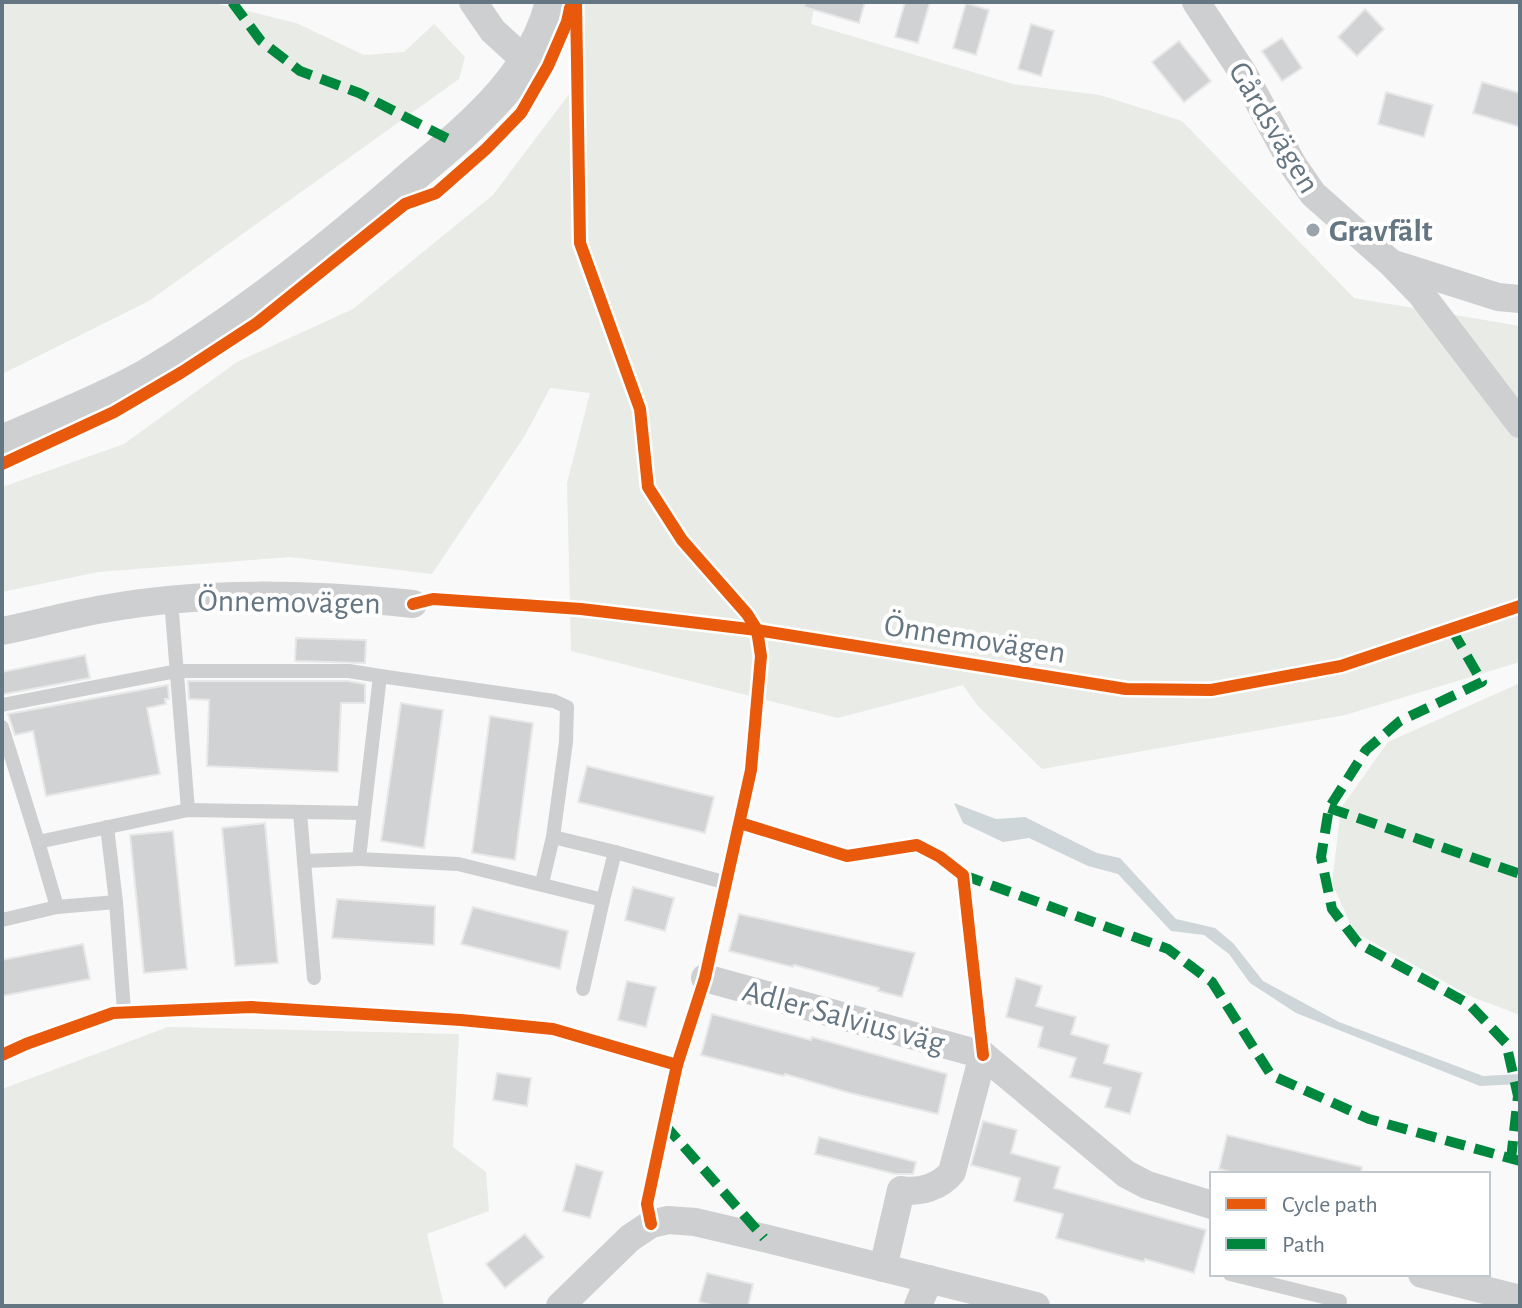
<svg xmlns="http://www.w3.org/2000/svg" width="1522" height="1308" font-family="'Alegreya Sans',sans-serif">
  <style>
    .green { fill: #e8ebe6 }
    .water { fill: #ced6d9 }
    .building { fill: #d0d2d3; stroke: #e8e8e8; stroke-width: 2 }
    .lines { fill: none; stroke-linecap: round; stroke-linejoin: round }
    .service { stroke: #cecfd0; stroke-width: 14 }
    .minor { stroke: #cecfd0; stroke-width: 28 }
    .tertiary { stroke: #cecfd0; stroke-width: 34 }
    .quiet { stroke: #00873e; stroke-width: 10; stroke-dasharray: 20 10; stroke-linecap: butt }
    .cycleway-casing { stroke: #fff; stroke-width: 17 }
    .cycleway { stroke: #e8590c; stroke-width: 12 }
    .poi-dot { fill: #99a4ac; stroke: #fff; stroke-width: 3 }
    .labels { text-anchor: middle; stroke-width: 8; stroke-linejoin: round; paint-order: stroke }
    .street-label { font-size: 32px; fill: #657683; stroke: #fff }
    .poi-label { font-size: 32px; font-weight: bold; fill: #657683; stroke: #fff; text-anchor: start }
  </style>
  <rect width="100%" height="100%" fill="#f9f9f9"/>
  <g class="green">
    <path d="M2,2H209L296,23L364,55L404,52L434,24L465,57L459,79L149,301L2,374Z"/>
    <path d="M582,2H815L811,24L1013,84L1100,95L1182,121L1354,298L1520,326V662L1345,715L1042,769L977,705L963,685L838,718L571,651L567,483L590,393L550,388L524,437L432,574L290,557L98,572L2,592V487L124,444L237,362L353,309L493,195L579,81Z"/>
    <path d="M1520,683V1015L1472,997L1354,932L1332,883L1341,808L1388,742Z"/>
    <path d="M168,1027L459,1034L453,1147L486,1172L489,1211L427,1234L444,1306H2V1089Z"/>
  </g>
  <path class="water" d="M954,803L996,819L1025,817L1097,853L1120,858L1176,919L1215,928L1233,943L1263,981L1339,1022L1483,1076L1520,1074V1084L1480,1086L1296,1013L1250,983L1229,954L1204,935L1171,931L1118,874L1088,866L1029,838L1003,842L963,823Z"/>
  <g class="building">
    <path d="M805,2H865L859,23L804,7Z"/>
    <path d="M905,2H930L918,43L895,37Z"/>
    <path d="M966,3L989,10L976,55L953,48Z"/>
    <path d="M1365,9L1384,29L1357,56L1338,37Z"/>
    <path d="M1031,24L1054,31L1041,76L1018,69Z"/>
    <path d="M1282,38L1302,68L1282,81L1262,51Z"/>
    <path d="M1179,41L1211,81L1184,102L1152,62Z"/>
    <path d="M1482,82L1520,93V127L1473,113Z"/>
    <path d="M1386,92L1433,105L1424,137L1378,124Z"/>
    <path d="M296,638L366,640L365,663L295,661Z"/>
    <path d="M85,655L90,678L5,694L2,693V672Z"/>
    <path d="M188,681H348L365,684V703H341L338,772L207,766L209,700L189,699Z"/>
    <path d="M168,685L169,699H165L166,704L147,708L160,774L46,796L33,731L15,735L8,714Z"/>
    <path d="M401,703L443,710L424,848L381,841Z"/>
    <path d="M490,716L533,723L515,860L472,853Z"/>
    <path d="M587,766L714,797L705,833L578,802Z"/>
    <path d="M265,823L278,963L235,966L222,828Z"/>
    <path d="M173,831L187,969L144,973L130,835Z"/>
    <path d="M633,887L674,898L665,931L625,920Z"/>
    <path d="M337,899L435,906L434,945L332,938Z"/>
    <path d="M473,907L568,931L560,969L461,944Z"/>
    <path d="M739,914L915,953L902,997L878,991L879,988L794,965L793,967L729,951Z"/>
    <path d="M83,944L90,979L2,996V960Z"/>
    <path d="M1016,978L1042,986L1036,1006L1076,1017L1071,1034L1109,1045L1104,1063L1142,1073L1130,1114L1105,1107L1111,1088L1070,1077L1076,1058L1038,1047L1043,1027L1006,1017Z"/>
    <path d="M627,981L656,987L646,1027L618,1020Z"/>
    <path d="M712,1014L811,1040L812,1037L947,1074L938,1114L850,1093L785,1074L784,1076L701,1055Z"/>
    <path d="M497,1073L531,1078L527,1106L493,1100Z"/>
    <path d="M983,1121L1017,1130L1011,1153L1060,1167L1054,1188L1206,1230L1194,1273L1145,1259L1144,1262L1056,1238L1063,1214L1014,1201L1020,1178L971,1165Z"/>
    <path d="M1227,1135L1362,1167L1361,1174H1239L1219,1169Z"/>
    <path d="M819,1137L916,1162L913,1174H895L815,1154Z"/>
    <path d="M576,1164L603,1172L590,1218L563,1211Z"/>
    <path d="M525,1234L544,1257L505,1288L486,1264Z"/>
    <path d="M707,1273L753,1284L748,1306H715L699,1302Z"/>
  </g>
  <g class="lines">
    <g class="service">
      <path d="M171,600L188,810"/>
      <path d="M2,705L177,671H349L380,676"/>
      <path d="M2,727L38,842"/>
      <path d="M300,812L304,861L359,859"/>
      <path d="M364,813L380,676L554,701L567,707L566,742L553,837"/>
      <path d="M304,861L314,978"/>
      <path d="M542,883L553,837L615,852"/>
      <path d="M116,902L124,1011"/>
      <path d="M57,907L116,902L107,827"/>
      <path d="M2,920L57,907L38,842L188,810L364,813L359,859L458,864L603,900L615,852L727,883"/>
      <path d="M583,989L603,900"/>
      <path d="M1230,1274L1340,1301L1339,1306"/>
    </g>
    <g class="minor">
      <path d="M473,2L493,31L526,61"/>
      <path d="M1196,2L1243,73L1293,165L1313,194L1391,263L1421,294L1520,424"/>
      <path d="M1394,264L1498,297L1520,299"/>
      <path d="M2,631C36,624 69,615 103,609C204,590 311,594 413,604"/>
      <path d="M705,978L983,1055"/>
      <path d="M883,1268L901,1190C920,1193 940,1187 952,1172L983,1055L1126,1174L1147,1185L1212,1205"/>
      <path d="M1422,1274L1520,1299"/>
      <path d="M560,1306L630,1238L651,1224L668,1220L695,1222L764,1238L1036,1306"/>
      <path d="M918,1306L929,1279"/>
    </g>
    <path class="tertiary" d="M2,442C49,421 102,401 146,376C237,322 320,256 400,187C459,136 533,82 552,2"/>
    <g class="quiet">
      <path d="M232,2L261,41L300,71L359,93L452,141"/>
      <path d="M1452,630L1482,682L1400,721L1366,750L1329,808L1321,857L1332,909L1358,943L1469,1004L1506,1043L1518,1096L1511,1159"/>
      <path d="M1329,808L1520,874"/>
      <path d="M963,875L1168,949L1212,982L1271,1075L1369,1119L1520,1161"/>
      <path d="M664,1124L764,1238"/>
    </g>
    <g class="cycleway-casing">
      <g id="cycleway">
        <path d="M576,2L580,243L640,409L648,487L682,540L747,614L757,630L761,656L751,770L705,978L677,1065L664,1124L647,1204L651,1224"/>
        <path d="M2,464L114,412L182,372L257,323L405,204L436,193L486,149L521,113L548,66L567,22L570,8"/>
        <path d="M413,604L433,599L581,609L757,630L1126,689L1211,690L1341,666L1520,606"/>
        <path d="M740,823L847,856L917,845L940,857L963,875L983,1055"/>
        <path d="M2,1055L26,1044L113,1013L251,1007L461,1020L553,1029L677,1065"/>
      </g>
    </g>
    <use href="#cycleway" class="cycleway"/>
  </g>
  <circle class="poi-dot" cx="1313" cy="230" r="8"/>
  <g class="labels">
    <g class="street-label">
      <text transform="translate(1275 127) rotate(59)" y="11">Gårdsvägen</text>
      <text transform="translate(289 601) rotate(1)" y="11">Önnemovägen</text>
      <text transform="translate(975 638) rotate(9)" y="11">Önnemovägen</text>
      <text transform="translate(844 1016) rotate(15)" y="11">Adler Salvius väg</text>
    </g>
    <g class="poi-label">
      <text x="1329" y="241">Gravfält</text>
    </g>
  </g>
  <rect width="1522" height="1308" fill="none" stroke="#657683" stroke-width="8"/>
  <rect x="1210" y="1172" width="280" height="104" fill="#ffffff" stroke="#c1c8cd" stroke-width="2"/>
  <rect x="1226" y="1198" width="40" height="12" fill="#e8590c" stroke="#c1c8cd" stroke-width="2"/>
  <text x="1282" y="1212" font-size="24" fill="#657683">Cycle path</text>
  <rect x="1226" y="1238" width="40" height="12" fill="#00873e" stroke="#c1c8cd" stroke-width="2"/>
  <text x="1282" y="1252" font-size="24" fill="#657683">Path</text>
</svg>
